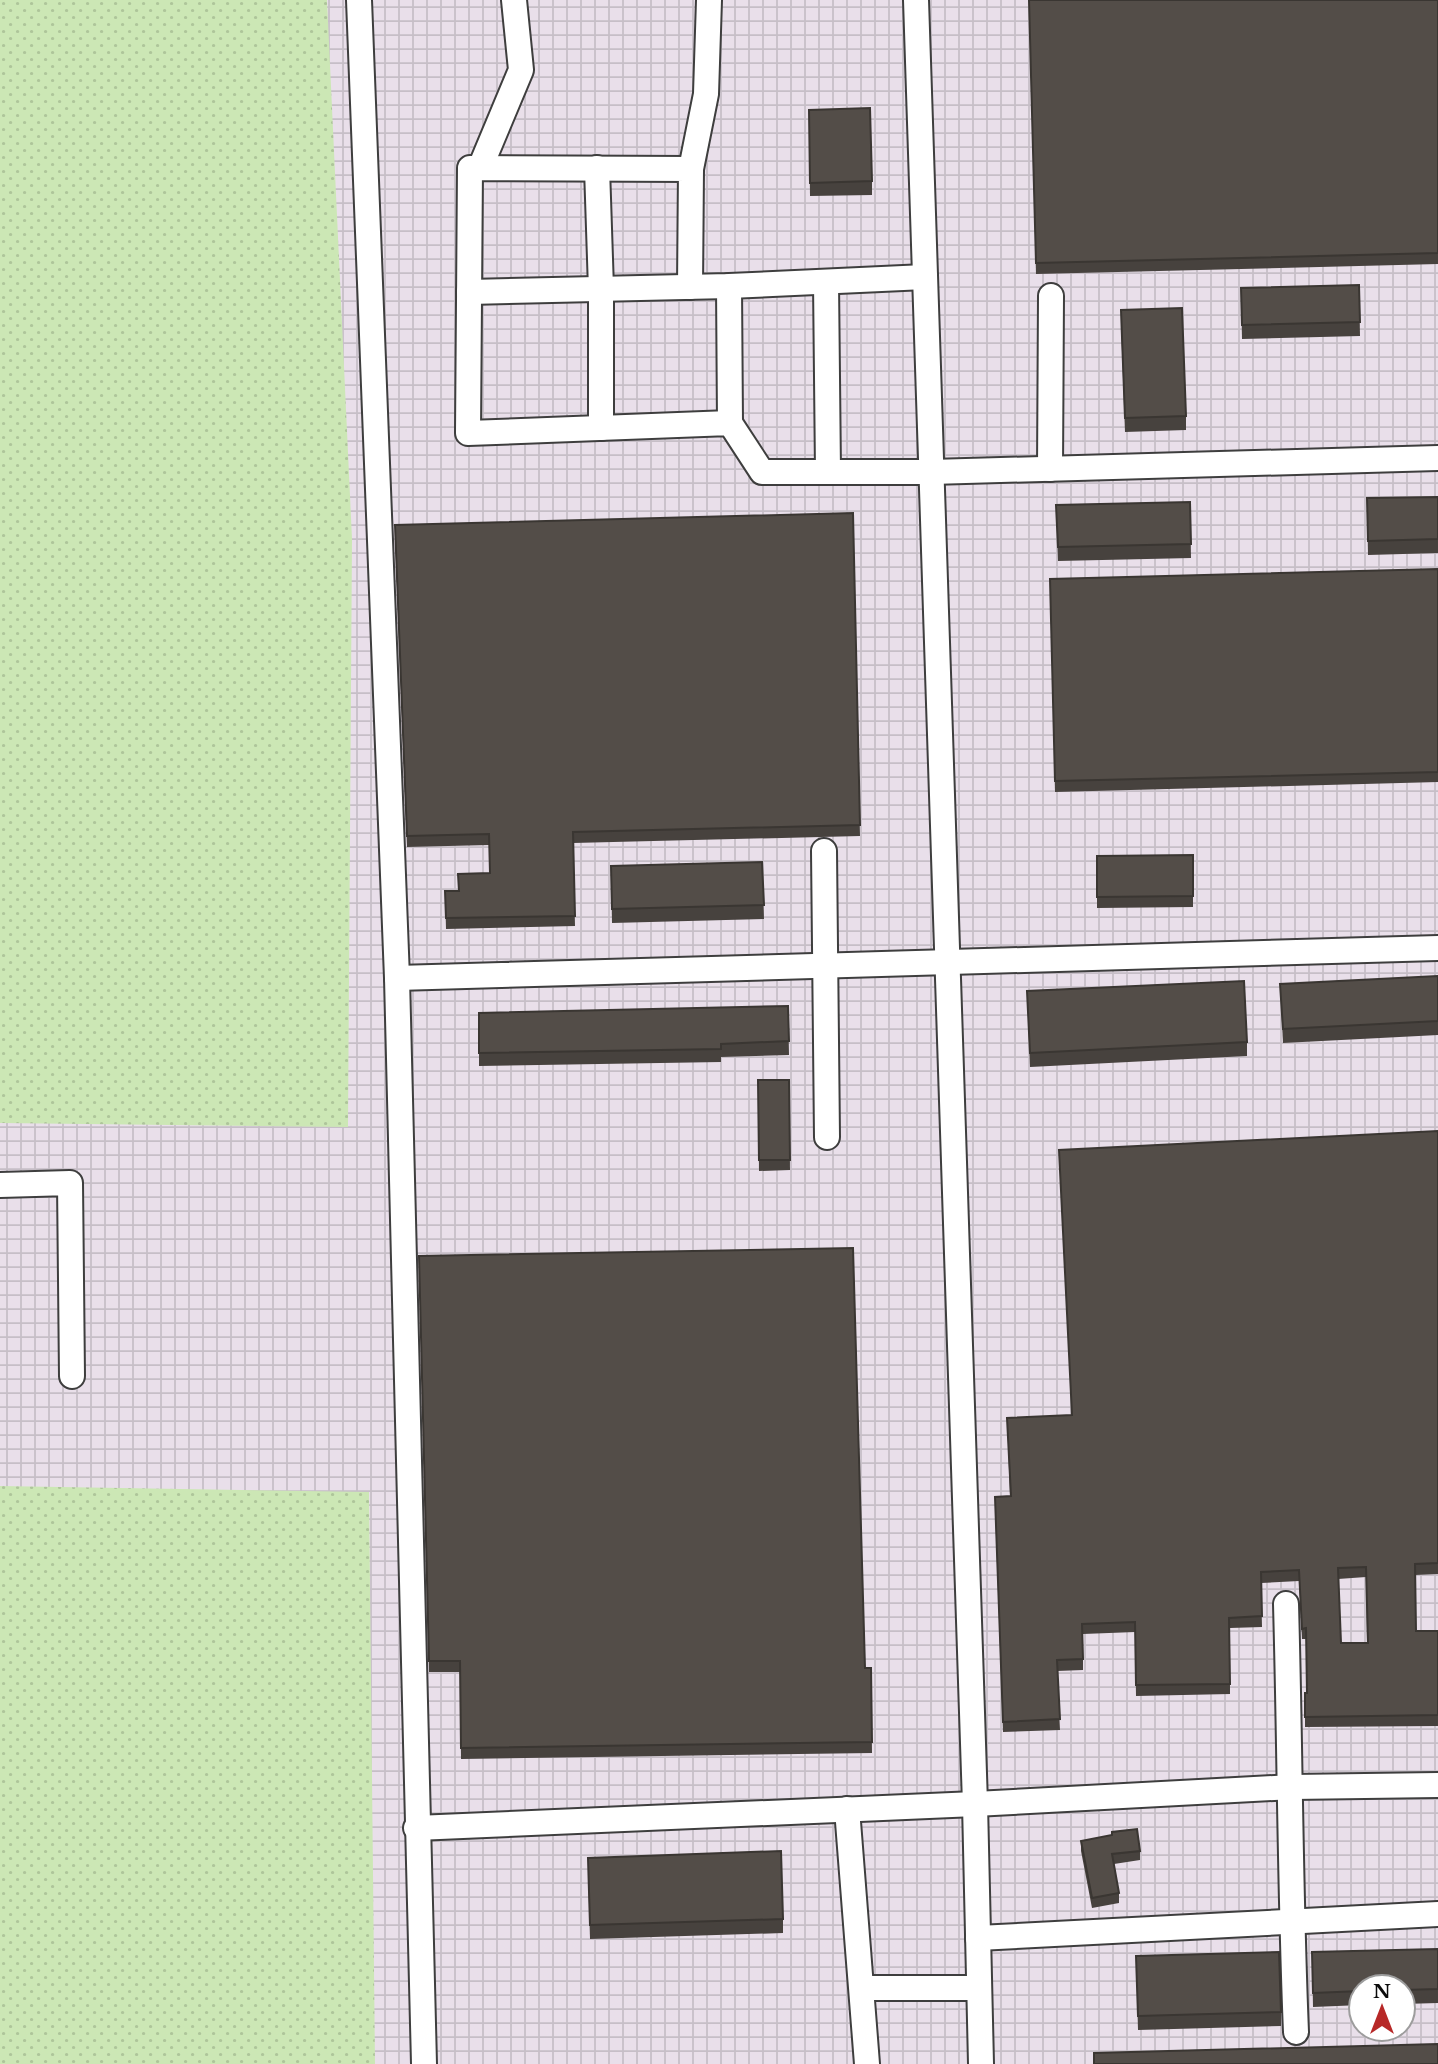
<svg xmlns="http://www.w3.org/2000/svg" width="1438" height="2064" font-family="'Libre Baskerville',serif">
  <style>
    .industrial { fill: url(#industrial-grid); fill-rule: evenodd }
    .grass { fill: url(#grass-dots) }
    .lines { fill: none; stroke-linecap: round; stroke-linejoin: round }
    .minor-casing { stroke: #3e3e3e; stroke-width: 28 }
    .minor { stroke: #fff; stroke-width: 24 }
    .wall { fill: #47423e; fill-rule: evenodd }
    .building { fill: #534d48; stroke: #3a3632; stroke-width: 2; fill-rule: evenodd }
  </style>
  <defs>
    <pattern id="industrial-grid" width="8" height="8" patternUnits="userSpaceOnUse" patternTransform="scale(1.75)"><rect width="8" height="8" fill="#e9dfea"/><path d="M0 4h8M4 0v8" fill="none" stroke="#c6bec7"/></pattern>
    <pattern id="grass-dots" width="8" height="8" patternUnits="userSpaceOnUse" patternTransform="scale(1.75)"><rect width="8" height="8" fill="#cce7b5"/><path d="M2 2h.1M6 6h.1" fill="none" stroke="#aec59a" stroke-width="1.8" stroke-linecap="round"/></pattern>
  </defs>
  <rect width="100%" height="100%" fill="#fffce9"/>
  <path class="industrial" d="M0,0H1438V2064H0ZM1361,1987H1403V2029H1361Z"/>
  <g class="grass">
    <path d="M0,0H327L352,539L348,1127L0,1123Z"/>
    <path d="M0,1486L369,1492L375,2064H0Z"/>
  </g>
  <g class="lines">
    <g class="minor-casing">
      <g id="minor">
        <path d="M359,0L397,978L424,2064"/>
        <path d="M916,0L975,1804L981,2064"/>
        <path d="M480,168L521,70L514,0"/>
        <path d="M597,168L601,289V428"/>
        <path d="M691,169L706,94L709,0"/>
        <path d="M826,282L828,472"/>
        <path d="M729,286L730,423"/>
        <path d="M690,287L691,169L470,168L468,433L730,423L762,472H931L1438,458"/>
        <path d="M469,292L729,286L925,277"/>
        <path d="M1050,469L1051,296"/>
        <path d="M824,851L827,1137"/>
        <path d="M397,978L1438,948"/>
        <path d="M0,1185L70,1183L72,1376"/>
        <path d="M1286,1604C1290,1747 1290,1890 1296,2032"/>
        <path d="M847,1809L867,2064"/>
        <path d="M416,1828L975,1804L1292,1787L1438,1785"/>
        <path d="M978,1938L1438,1914"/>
        <path d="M862,1988H978"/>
      </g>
    </g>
    <use href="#minor" class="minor"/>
  </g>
  <g class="wall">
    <path d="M1029,0H1438V264L1036,274Z"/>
    <path d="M809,110L872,181V195L810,196Z"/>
    <path d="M1359,285L1360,336L1242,339L1241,288Z"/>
    <path d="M1121,324L1186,416V430L1125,432Z"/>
    <path d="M1438,497V553L1368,555L1367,498Z"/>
    <path d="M1190,502L1191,558L1058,561L1056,505Z"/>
    <path d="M853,513L860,836L573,843L575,926L446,929L445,891H458L490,873L489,845L407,847L395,535Z"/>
    <path d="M1438,569V782L1055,792L1050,579Z"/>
    <path d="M1193,855V907L1097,908V856Z"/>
    <path d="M762,862L764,919L612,923L611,866Z"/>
    <path d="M1438,976V1035L1283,1043L1280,984Z"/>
    <path d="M1027,991L1247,1042V1056L1030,1067Z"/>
    <path d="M788,1006L789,1055L721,1057V1062L479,1066V1013Z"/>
    <path d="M758,1080H789L790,1170L759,1171Z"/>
    <path d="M1438,1131V1574L1415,1575L1416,1631H1438V1726L1305,1727V1693H1307L1306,1639H1302L1299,1581L1261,1583L1262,1627L1230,1628V1694L1136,1696L1135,1632L1083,1634V1670L1057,1671L1060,1730L1003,1732L995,1508L1010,1496L1007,1418L1072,1415L1059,1150ZM1366,1577L1367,1643H1341L1338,1579Z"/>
    <path d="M419,1256L865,1668H871L872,1753L461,1759L460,1672H429Z"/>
    <path d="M1081,1841L1140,1851V1860L1114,1864L1119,1893V1903L1092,1908L1081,1851Z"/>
    <path d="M588,1871L783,1919V1933L590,1939Z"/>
    <path d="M1438,1949V2003L1403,2004V1987H1361V2005L1313,2007L1312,1952Z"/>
    <path d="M1136,1956L1281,2012V2026L1138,2030Z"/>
  </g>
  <g class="building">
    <path d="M1029,0H1438V253L1036,263Z"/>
    <path d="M870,108L872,181L810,183L809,110Z"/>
    <path d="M1359,285L1360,322L1242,325L1241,288Z"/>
    <path d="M1182,308L1186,416L1125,418L1121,310Z"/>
    <path d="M1438,497V539L1368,541L1367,498Z"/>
    <path d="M1190,502L1191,544L1058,547L1056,505Z"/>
    <path d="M853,513L860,825L573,832L575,916L446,918L445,891H459L458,874L490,873L489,834L407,836L395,525Z"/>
    <path d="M1438,569V772L1055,781L1050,579Z"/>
    <path d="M1193,855V896L1097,897V856Z"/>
    <path d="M762,862L764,905L612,909L611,866Z"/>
    <path d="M1438,976V1021L1283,1029L1280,984Z"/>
    <path d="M1244,981L1247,1042L1030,1053L1027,991Z"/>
    <path d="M788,1006L789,1041L721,1044V1049L479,1053V1013Z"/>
    <path d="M758,1080H789L790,1160H759Z"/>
    <path d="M1438,1131V1563L1415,1564L1416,1631H1438V1715L1305,1717V1693H1307L1306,1628L1302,1629L1299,1570L1261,1572L1262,1616L1229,1618L1230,1684L1136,1685L1135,1622L1082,1624L1083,1659L1057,1660L1060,1719L1003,1722L995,1497L1011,1496L1007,1418L1072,1415L1059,1150ZM1366,1567L1368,1643H1341L1338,1568Z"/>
    <path d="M853,1248L865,1668H871L872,1742L461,1748L460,1661H429L419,1256Z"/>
    <path d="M1137,1829L1140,1851L1112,1854L1119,1893L1092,1898L1081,1841L1112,1835V1832Z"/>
    <path d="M781,1851L783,1919L590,1925L588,1858Z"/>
    <path d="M1438,1949V1989L1403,1990V1987H1361V1991L1313,1993L1312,1952Z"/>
    <path d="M1279,1952L1281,2012L1138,2016L1136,1956Z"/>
    <path d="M1438,2044V2064H1094V2053Z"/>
  </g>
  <g transform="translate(1382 2008)"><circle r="33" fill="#ffffff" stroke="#9d9d9d" stroke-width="2"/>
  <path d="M0-5L12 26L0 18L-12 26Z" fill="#b72827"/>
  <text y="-10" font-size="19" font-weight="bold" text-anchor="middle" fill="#0b0b0b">N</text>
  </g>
</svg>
